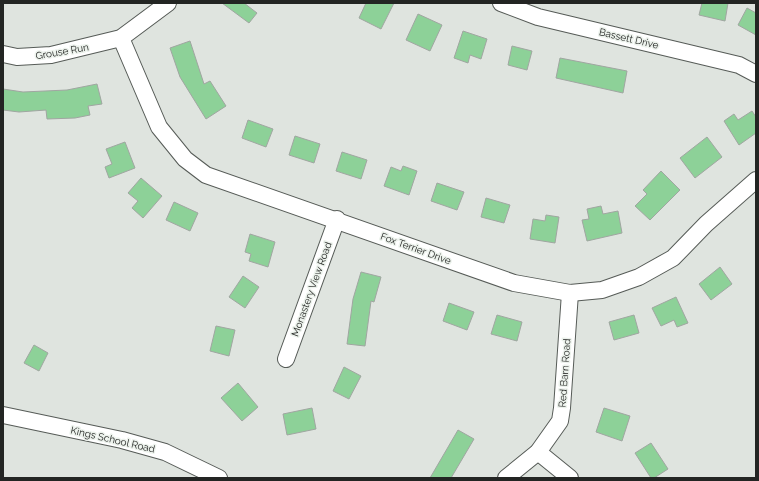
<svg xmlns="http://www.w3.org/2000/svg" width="759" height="481" font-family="Raleway,sans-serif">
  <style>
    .building { fill: #8dd198; stroke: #a0a6a1 }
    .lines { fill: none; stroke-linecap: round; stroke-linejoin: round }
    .minor-casing { stroke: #565b57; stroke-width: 18 }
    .minor { stroke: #fff; stroke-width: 16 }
    .labels { text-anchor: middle; stroke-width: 3; stroke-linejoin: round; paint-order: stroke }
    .street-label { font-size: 10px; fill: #232523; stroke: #ecf2ec }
  </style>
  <rect width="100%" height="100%" fill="#dfe4df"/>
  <g class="building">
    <path d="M222,3H244L257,13L249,23Z"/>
    <path d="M366,3H394L381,29L359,18Z"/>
    <path d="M702,3H728L725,21L699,15Z"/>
    <path d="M747,8L756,13V35L738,25Z"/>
    <path d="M418,14L442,25L430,51L406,40Z"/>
    <path d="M463,31L487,39L481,59L470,55L468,63L454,58Z"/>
    <path d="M190,41L204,84L210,81L226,106L206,119L180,77L170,48Z"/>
    <path d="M512,46L532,51L527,70L508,65Z"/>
    <path d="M560,58L627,71L623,93L556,78Z"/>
    <path d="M97,84L102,104L88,106L90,115L75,118L47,119L46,110L19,112L3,110V89L23,92L67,90Z"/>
    <path d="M752,111L756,117V133L739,145L724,121L734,114L738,120Z"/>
    <path d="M248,120L273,129L266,147L242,138Z"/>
    <path d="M295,136L320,144L314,163L289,155Z"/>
    <path d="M707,137L722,157L695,178L680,158Z"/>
    <path d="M125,142L135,168L109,178L105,167L112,164L106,149Z"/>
    <path d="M342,152L367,160L361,179L336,171Z"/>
    <path d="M403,166L417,171L409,195L384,186L391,167L401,171Z"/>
    <path d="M661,171L680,190L650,220L635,206L647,194L643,190Z"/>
    <path d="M141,178L162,196L143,218L132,208L138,201L128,193Z"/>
    <path d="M437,183L464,192L457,210L431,201Z"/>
    <path d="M486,198L510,205L504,223L481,217Z"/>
    <path d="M174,202L198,213L190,231L166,220Z"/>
    <path d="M601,206L603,214L618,211L622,233L587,241L582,220L589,219L587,209Z"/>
    <path d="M546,215L559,217L555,243L530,239L533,219L545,221Z"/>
    <path d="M250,234L275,242L268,267L249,261L251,254L245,252Z"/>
    <path d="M720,267L732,284L711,300L699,284Z"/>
    <path d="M361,272L381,277L374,302L371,301L365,346L347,344L353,299Z"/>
    <path d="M243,276L259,287L245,308L229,297Z"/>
    <path d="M676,297L688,323L677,327L674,320L661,326L652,308Z"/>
    <path d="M449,303L474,312L467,330L443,321Z"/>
    <path d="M497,315L522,322L517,341L491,334Z"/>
    <path d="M634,315L639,333L614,340L609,322Z"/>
    <path d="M216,326L235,330L229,356L210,351Z"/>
    <path d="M34,345L48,353L39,371L24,363Z"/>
    <path d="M344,367L361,376L349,399L333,391Z"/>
    <path d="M238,383L258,407L242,421L221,398Z"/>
    <path d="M312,408L316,429L287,435L283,414Z"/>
    <path d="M604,408L630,416L622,441L596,432Z"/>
    <path d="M458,430L474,439L451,478H430Z"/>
    <path d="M651,443L668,469L654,478H651L635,453Z"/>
  </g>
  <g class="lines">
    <g class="minor-casing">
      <g id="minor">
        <path d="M501,3L538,17L739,65L756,74"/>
        <path d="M121,38L159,127L185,159L206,175L514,283L570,293L602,290L639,277L673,258L706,224L756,180"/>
        <path d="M3,54L17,57L51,55L121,38L168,3"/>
        <path d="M286,359L337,219"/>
        <path d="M3,415L122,440L165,452L219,478"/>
        <path d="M538,452L570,478"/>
        <path d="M506,478L538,452L560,421L562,408L570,293"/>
      </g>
    </g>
    <use href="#minor" class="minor"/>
  </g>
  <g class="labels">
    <g class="street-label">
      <text transform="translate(629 38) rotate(13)" y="4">Bassett Drive</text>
      <text transform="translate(62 51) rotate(-10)" y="4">Grouse Run</text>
      <text transform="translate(416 248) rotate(20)" y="4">Fox Terrier Drive</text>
      <text transform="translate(311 289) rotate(-70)" y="4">Monastery View Road</text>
      <text transform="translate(564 373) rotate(-86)" y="4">Red Barn Road</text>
      <text transform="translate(113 439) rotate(13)" y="4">Kings School Road</text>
    </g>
  </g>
  <rect width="759" height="481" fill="none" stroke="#232523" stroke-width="8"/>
</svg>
